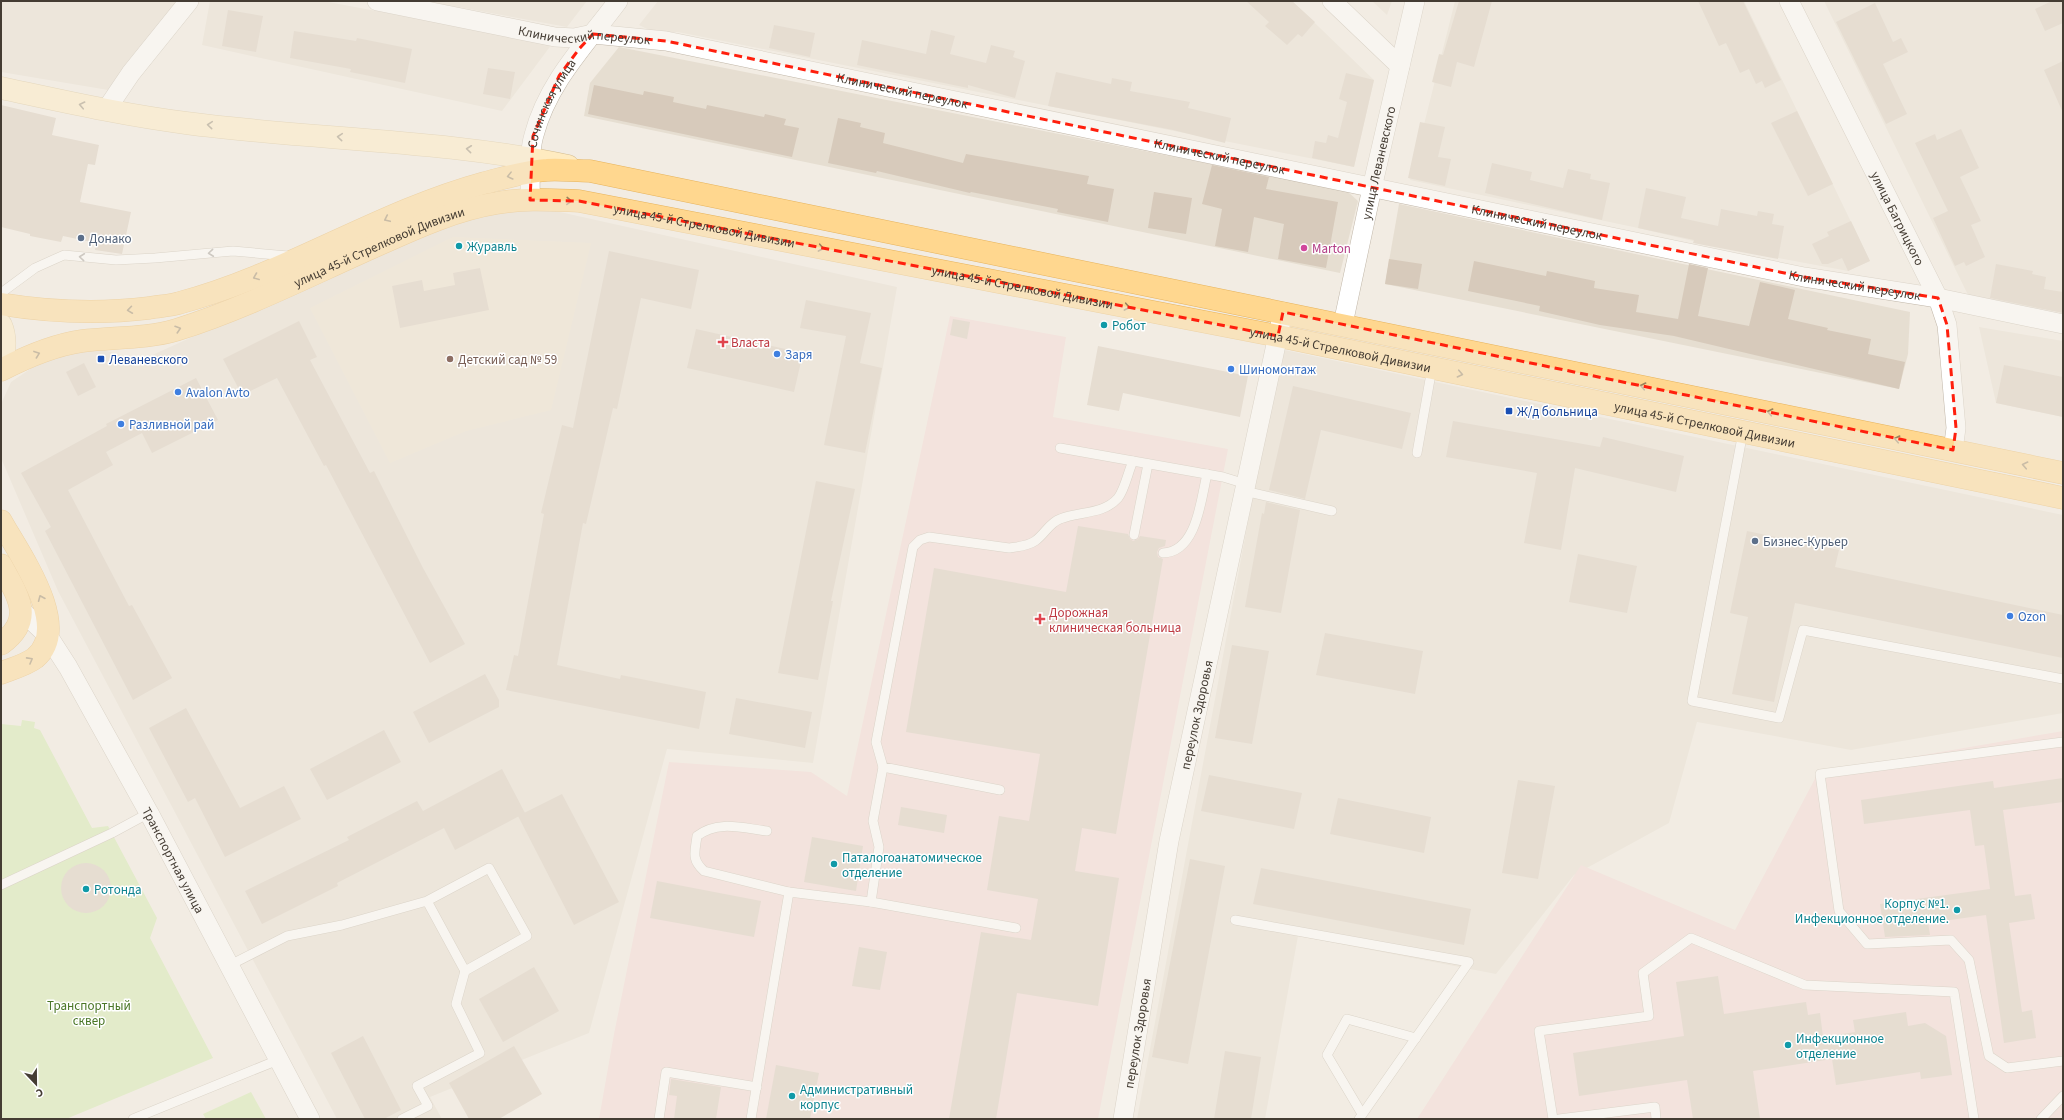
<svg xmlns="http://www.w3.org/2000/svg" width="2064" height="1120" font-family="'Source Sans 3',sans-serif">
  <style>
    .residential { fill: #e6ded1 }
    .education { fill: #ece0cc }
    .medical { fill: #f3d7d5 }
    .green { fill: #d0e8aa }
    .building { fill: #d7cabb }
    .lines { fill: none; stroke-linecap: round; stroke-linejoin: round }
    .lane-casing { stroke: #c0b6a8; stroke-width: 10 }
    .street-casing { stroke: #c0b6a8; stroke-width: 20 }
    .secondary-casing { stroke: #d4bd91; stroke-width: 23 }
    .primary-casing { stroke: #e6b35d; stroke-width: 23 }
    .lane { stroke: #fff; stroke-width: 9 }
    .street { stroke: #fff; stroke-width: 19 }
    .secondary { stroke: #ffebc0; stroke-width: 22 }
    .primary { stroke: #ffd78f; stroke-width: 22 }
    .oneway { stroke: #988b72 }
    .oneway2 { stroke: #98825c }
    .oneway3 { stroke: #a29e99 }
    .marked { fill: none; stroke: #ff1f0d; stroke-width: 3; stroke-dasharray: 8 5; stroke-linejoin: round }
    .service-dot { fill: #5c6f8a; stroke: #fff; stroke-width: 1.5 }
    .culture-dot { fill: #0f9aa8; stroke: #fff; stroke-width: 1.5 }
    .hotel-dot { fill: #d1479c; stroke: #fff; stroke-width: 1.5 }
    .health-dot { fill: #e0444e; stroke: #fff; stroke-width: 1.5 }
    .shop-dot { fill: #3f7fe0; stroke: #fff; stroke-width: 1.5 }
    .transit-dot { fill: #1a4fb4; stroke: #fff; stroke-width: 1.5 }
    .education-dot { fill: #8d6e63; stroke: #fff; stroke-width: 1.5 }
    .labels { text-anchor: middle; stroke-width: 3; stroke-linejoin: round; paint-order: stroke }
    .street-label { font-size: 13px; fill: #443c33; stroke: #fff }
    .service-label { font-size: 13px; fill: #4e5e75; stroke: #fff; text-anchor: start }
    .culture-label { font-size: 13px; fill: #0d838f; stroke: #fff; text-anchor: start }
    .hotel-label { font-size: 13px; fill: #b23c85; stroke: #fff; text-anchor: start }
    .health-label { font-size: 13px; fill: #be3a42; stroke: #fff; text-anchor: start }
    .shop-label { font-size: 13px; fill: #366cbe; stroke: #fff; text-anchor: start }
    .transit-label { font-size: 13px; fill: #164399; stroke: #fff; text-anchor: start }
    .education-label { font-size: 13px; fill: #785e54; stroke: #fff; text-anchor: start }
    .park-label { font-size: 13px; fill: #4a7626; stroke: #fff }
  </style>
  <rect width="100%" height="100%" fill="#f2ece3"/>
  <g class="residential">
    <path d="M1,1H180L108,90L1,72Z"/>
    <path d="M210,1H323L552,44L502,111L202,45Z"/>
    <path d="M425,1H587L567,27Z"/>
    <path d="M658,1H1292L1374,80L1354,167L678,32H653L639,25Z"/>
    <path d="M1372,1H1392L1387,15Z"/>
    <path d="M1455,1H1744L1870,261L1848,271L1714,246L1638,228L1410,180Z"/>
    <path d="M1824,1H2063V313L1968,295Z"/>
    <path d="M619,47L1347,191L1358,201L1340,273L584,116L590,83Z"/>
    <path d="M1399,204L1910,312L1908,354L1899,389L1385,284Z"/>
    <path d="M533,206L897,287L813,763L667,749L589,1033L430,1097L442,1119H337L58,591L1,458V404L11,382L42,361L98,348L139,361L462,215Z"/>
    <path d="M1979,327L2063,341V417L1996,403Z"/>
    <path d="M1280,349L2063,515V713L1851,750L1697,722L1669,823L1574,875L1496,974L1298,936L1265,1119H1137Z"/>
  </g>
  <path class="education" d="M453,237L591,243L551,410L466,431L390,463L310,308Z"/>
  <g class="medical">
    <path d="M950,316L1066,337L1053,417L1228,449L1098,1119H599L614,1034L669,762L811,772L847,796Z"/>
    <path d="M2063,731V1119H1417L1581,865L1735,930L1818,773Z"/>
  </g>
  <g class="green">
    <path d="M22,720L35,722L34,728L40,730L92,828L108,826L157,918L150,938L213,1058L66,1119H1V724L21,726Z"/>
    <path d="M251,1092L266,1119H206L203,1114Z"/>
  </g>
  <g class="building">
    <path d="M1246,1H1292L1315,22L1302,37L1298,34L1287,45L1265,26L1269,22Z"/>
    <path d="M1459,1H1492L1474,67L1457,62L1451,87L1432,82L1439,54L1443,55Z"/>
    <path d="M1698,1H1743L1781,80L1765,88L1762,81L1756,84L1749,69L1740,73L1726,43L1719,46Z"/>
    <path d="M2052,1H2063V23L2045,31L2035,9Z"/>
    <path d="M1875,3L1893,42L1901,38L1908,52L1883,64L1907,114L1886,124L1836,22Z"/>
    <path d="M228,10L263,16L256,52L222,46Z"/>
    <path d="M774,25L815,33L810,57L769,48Z"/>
    <path d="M931,30L955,36L950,54L986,63L991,45L1015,51L1013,57L1025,61L1015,98L968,85V88L857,65L862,40L926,54Z"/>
    <path d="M294,31L356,41L357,38L412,49L405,83L350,72L351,69L290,58Z"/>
    <path d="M2063,61V113L2044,70Z"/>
    <path d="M488,68L515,72L510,99L483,94Z"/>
    <path d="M1056,72L1111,84L1112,78L1132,82L1130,91L1190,102L1188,108L1231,118L1225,143L1173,130L1048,106Z"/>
    <path d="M1346,73L1374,80L1354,167L1312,158L1315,141L1326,143L1328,135L1338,138L1347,102L1339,99Z"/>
    <path d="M594,85L643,95L644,91L674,97L673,102L706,109L707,105L764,117L765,114L786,119L784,125L799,128L792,157L588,114Z"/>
    <path d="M1,105L56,118L52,135L99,145L95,165L88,164L80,202L131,212L122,254L95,250L96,243L63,236L61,242L30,236V234L1,227Z"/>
    <path d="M1797,111L1833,184L1808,196L1771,123Z"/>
    <path d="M838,118L861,123L860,127L885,133L883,143L963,163L966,154L1089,176L1087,184L1114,189L1108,222L1057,212L1058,209L971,192L970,193L877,171L876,173L828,163Z"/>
    <path d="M1420,122L1445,127L1438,157L1451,159L1445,186L1408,178Z"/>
    <path d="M1961,129L1979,168L1960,177L1981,221L1971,225L1985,257L1966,266L1964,262L1955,266L1933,218L1948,211L1915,143L1935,134L1937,140Z"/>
    <path d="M1492,163L1532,172L1530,180L1563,188L1568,169L1591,174L1590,179L1610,183L1602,220L1485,193Z"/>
    <path d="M1212,165L1269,177L1266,189L1338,202L1326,268L1278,259L1284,224L1254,217L1248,252L1215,246L1222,209L1202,204Z"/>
    <path d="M1646,188L1686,197L1681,218L1718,226L1721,209L1757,216L1758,211L1774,214L1772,224L1784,226L1778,259L1693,243L1694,240L1638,228Z"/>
    <path d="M1154,192L1192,198L1186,234L1148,228Z"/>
    <path d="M1851,221L1870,261L1848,271L1842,258L1828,264H1822L1812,244L1829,236L1827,232Z"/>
    <path d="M609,251L699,270L691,309L641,298L617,409L613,408L586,524L583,523L557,665L620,679L621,675L706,692L699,729L506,690L514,655L518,656L544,514L541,513L562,425L573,428Z"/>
    <path d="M1389,259L1422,264L1418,289L1385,284Z"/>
    <path d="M1474,261L1546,276L1547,271L1595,281L1594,288L1639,295L1636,312L1678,319L1689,264L1708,268L1698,316L1749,326L1760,282L1795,290L1788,319L1828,328L1827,330L1871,339L1868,354L1905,362L1899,389L1674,336L1600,325L1539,311L1540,306L1468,291Z"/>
    <path d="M1996,264L2033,271L2032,274L2046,277L2044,289L2063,292V313L1990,298Z"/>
    <path d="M480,268L489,310L400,328L392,286L422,280L424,291L455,285L453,273Z"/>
    <path d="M806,300L871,313L860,363L882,368L865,453L824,445L846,336L800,328Z"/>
    <path d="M953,319L970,322L967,339L950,335Z"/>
    <path d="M299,321L317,357L310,360L370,473L374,471L423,568L465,644L430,663L326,465L324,466L277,378L242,395L223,359Z"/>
    <path d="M696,329L803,353L794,392L687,368Z"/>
    <path d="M1098,346L1248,376L1240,417L1123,393L1119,411L1087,405Z"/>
    <path d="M84,363L96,387L78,396L66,372Z"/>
    <path d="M2004,365L2063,377V417L1996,403Z"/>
    <path d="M196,378L218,420L152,453L142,433L106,452L113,465L68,490L129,606L132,605L172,678L133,700L45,531L51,527L21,473L107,426L106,424Z"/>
    <path d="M1293,386L1411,413L1402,449L1321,430L1305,499L1269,490Z"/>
    <path d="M1453,421L1600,447L1603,437L1684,456L1676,492L1575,468L1561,550L1524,543L1537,473L1446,457Z"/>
    <path d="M816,481L855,489L831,601H833L818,680L778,673Z"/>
    <path d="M1266,502L1300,510L1281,613L1245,607L1262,513L1264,514Z"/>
    <path d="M1078,526L1128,534L1130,539L1133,541L1138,539L1140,536L1166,540L1165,546L1159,548L1157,552L1158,557L1163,559L1116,834L1082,828L1075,871L1119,878L1098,1006L1017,993L996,1119H949L981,932L1031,940L1038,899L987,890L999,816L1029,821L1040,754L906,732L934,568L1066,592Z"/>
    <path d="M1747,531L1839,550L1835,567L2063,615V658L1795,603L1774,702L1732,694L1748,617L1730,613Z"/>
    <path d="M1578,554L1637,566L1627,613L1569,602Z"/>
    <path d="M1325,633L1423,651L1415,694L1316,675Z"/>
    <path d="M1232,645L1269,651L1252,744L1215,738Z"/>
    <path d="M485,674L499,700V707L429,743L413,712Z"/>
    <path d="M736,698L812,712L805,748L729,734Z"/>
    <path d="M186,708L240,808L284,786L301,819L225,857L195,798L188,802L149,728Z"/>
    <path d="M384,730L401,762L327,800L310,769Z"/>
    <path d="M502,769L525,813L455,850L444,828L337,883L338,886L262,924L245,891L349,840L347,837L417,801L423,811Z"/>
    <path d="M1209,775L1302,793L1294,829L1201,811Z"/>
    <path d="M2063,778V802L2003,810L2015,896L2031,894L2035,919L2009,923L2022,1012L2032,1010L2036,1038L2004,1043L1986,915L1928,923L1930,935L1885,937L1880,904L1990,889L1984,845L1975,846L1970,810L1864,824L1861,800L1993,781L1994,788Z"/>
    <path d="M1518,780L1555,786L1538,879L1502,873Z"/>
    <path d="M562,794L619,902L574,925L518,816Z"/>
    <path d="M1338,798L1431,817L1424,853L1330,834Z"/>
    <path d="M901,807L947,815L944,833L898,825Z"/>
    <path d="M812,837L863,846L856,891L804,882Z"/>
    <path d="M1190,859L1225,866L1188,1064L1152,1057Z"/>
    <circle cx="86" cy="888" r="25"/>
    <path d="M1261,868L1471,909L1464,945L1253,904Z"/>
    <path d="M657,881L761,901L754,937L650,918Z"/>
    <path d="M859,947L887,952L880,990L852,986Z"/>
    <path d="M534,967L559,1011L503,1042L479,999Z"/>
    <path d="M1718,976L1724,1014L1806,1002L1808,1015L1820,1013L1823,1037L1855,1032L1853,1020L1906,1012L1908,1026L1925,1023L1946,1036L1952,1075L1921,1079L1920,1072L1836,1085L1832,1059L1753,1071L1760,1119H1693L1687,1080L1579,1096L1573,1053L1684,1036L1676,982Z"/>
    <path d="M363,1036L401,1110L384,1119H365L331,1053Z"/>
    <path d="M514,1046L542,1094L499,1119H469L449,1083Z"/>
    <path d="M1225,1051L1261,1057L1251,1119H1214Z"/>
    <path d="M776,1065L819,1073L810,1119H766Z"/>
    <path d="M671,1079L721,1087L716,1119H674L677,1096L669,1095Z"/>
  </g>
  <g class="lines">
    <g class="lane-casing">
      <g id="lane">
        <path d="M1,293L35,268L64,255L116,260L155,258L233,251L288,256"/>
        <path d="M1743,432L1692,701L1779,718L1803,630L2063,679"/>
        <path d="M1060,448L1223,477L1246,484"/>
        <path d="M1417,453L1432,368"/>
        <path d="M1244,491L1332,511"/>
        <path d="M1134,535L1148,464"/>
        <path d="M1163,553C1197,552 1201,499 1207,474"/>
        <path d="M2063,742L1820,774L1839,911L1867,944L1951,940L1969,960L1989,1056L2007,1068L2063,1061"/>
        <path d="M1000,790L883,767L876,742L913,547L920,540L929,537L1009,548C1017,547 1028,546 1035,541C1045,534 1049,523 1060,519C1079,511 1103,515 1118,498C1125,489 1128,472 1133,461"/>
        <path d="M767,831C742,828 718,820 697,836C695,852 691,859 704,871L789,892"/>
        <path d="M1,885L112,833L149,813"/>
        <path d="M871,902L879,847L873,821L883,767"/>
        <path d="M1235,920L1469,962L1359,1119"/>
        <path d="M230,965L287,936L342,925L427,901L489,868L527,936L465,971L427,901"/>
        <path d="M1362,1114L1327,1055L1347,1019L1416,1038"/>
        <path d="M133,1119L278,1060"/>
        <path d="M402,1119L428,1106L417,1086L480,1053L456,1004L465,971"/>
        <path d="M659,1119L666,1072L757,1087"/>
        <path d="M751,1119L789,892L871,902L1016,928"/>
        <path d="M1553,1119L1539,1031L1649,1016L1643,973L1691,938L1805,985L1954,992L1974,1119"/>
        <path d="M1559,1119L1655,1107L1656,1119"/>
        <path d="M2041,1119L2063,1096"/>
      </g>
    </g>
    <g class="street-casing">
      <g id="street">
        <path id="s1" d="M377,1L555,37L574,38L593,34L666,41L1804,277L1938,298L2063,324"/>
        <path d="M1332,1L1400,66"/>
        <path id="s2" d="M1789,1L1938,298L1947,325L1956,428L1953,450"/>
        <path d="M106,110L131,73L189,1"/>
        <path id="s3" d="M530,200C531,179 528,155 534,135C548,82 586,44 618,1"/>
        <path id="s4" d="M1343,324L1372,188L1415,1"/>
        <path id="s5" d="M22,611L48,636L68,667L149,813L310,1119"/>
        <path id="s6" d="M1123,1119L1169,841L1283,312"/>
      </g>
    </g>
    <g class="secondary-casing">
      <g id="secondary">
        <path d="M1,88C62,101 123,115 186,123C313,140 442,139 568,166"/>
        <path d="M1,325C7,339 5,352 1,365"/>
      </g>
    </g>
    <g class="primary-casing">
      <g id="primary">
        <path d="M1,304C50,312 99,314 149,308C159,306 169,306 179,303C285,275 378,212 484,183C504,178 526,171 547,170C561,169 576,171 590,171L2063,473"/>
        <path id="s7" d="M1,370C26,357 54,345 82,341C113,337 145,339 176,330C243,309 306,277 371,248C411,230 453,210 497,203C524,198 552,200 579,201L1278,336L2063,498"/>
        <path d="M1,521C18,552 73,627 35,658C26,665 11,669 1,673"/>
        <path d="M1,565C17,595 36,619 1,644"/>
      </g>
    </g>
    <use href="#lane" class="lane"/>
    <use href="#street" class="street"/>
    <use href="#secondary" class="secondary"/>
    <use href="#primary" class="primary"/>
  </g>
  <defs><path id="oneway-chevron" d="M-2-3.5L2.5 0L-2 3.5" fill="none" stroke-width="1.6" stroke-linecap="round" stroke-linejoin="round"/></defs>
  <g class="oneway">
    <use href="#oneway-chevron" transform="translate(82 105) rotate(-168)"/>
    <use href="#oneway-chevron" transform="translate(210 125) rotate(-175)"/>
    <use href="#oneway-chevron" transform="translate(340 137) rotate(-175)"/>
    <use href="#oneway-chevron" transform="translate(469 149) rotate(-174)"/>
  </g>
  <g class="oneway2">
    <use href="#oneway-chevron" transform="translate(510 176) rotate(166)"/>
    <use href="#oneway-chevron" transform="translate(569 201) rotate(2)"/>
    <use href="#oneway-chevron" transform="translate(387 219) rotate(155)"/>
    <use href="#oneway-chevron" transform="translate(821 248) rotate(11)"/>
    <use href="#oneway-chevron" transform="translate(256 277) rotate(158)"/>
    <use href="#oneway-chevron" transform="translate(1127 307) rotate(11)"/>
    <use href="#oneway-chevron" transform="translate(130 310) rotate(172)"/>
    <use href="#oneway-chevron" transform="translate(178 329) rotate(-18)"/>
    <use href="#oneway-chevron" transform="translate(37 354) rotate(-20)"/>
    <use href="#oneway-chevron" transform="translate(1460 374) rotate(12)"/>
    <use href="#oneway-chevron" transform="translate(1643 386) rotate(-168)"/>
    <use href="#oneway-chevron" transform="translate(1770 412) rotate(-168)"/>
    <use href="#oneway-chevron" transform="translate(1897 439) rotate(-168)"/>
    <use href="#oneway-chevron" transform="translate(2025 465) rotate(-168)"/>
    <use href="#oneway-chevron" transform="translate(41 598) rotate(-113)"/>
    <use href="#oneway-chevron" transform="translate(30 660) rotate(-29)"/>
  </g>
  <g class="oneway3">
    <use href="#oneway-chevron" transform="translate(211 253) rotate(174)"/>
    <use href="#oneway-chevron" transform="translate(82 257) rotate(-174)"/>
  </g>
  <path d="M0 0H2064V1120H0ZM593,34L666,41L1804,277L1938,298L1947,325L1956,428L1953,450L1283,312L1278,336L579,201L530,200L533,136L559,76L579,49Z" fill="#f2ece3" fill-opacity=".55" fill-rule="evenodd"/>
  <path class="marked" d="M593,34L666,41L1804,277L1938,298L1947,325L1956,428L1953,450L1283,312L1278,336L579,201L530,200L533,136L559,76L579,49Z"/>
  <g class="service-dot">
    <circle cx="81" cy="238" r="4"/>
    <circle cx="1755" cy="541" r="4"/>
  </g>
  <g class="culture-dot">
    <circle cx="459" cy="246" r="4"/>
    <circle cx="1104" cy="325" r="4"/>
    <circle cx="834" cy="864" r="4"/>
    <circle cx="86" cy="889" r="4"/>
    <circle cx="1957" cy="910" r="4"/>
    <circle cx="1788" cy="1045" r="4"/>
    <circle cx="792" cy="1096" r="4"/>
  </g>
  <circle class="hotel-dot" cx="1304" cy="248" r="4"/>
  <g class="health-dot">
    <path d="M721 336h4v4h4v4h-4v4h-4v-4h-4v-4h4z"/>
    <path d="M1038 613h4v4h4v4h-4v4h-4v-4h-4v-4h4z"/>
  </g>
  <g class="shop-dot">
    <circle cx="777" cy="354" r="4"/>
    <circle cx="1231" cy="369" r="4"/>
    <circle cx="178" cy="392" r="4"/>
    <circle cx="121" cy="424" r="4"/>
    <circle cx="2010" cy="616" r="4"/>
  </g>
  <g class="transit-dot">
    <rect x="97" y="355" width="8" height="8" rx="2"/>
    <rect x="1505" y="407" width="8" height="8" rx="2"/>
  </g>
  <circle class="education-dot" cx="450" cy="359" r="4"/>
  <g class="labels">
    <g class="street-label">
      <text dy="5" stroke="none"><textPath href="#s1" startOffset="211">Клинический переулок</textPath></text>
      <text dy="5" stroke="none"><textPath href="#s1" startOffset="535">Клинический переулок</textPath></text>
      <text dy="5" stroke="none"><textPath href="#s3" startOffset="101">Сочинская улица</textPath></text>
      <text dy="5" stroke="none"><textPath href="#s1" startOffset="859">Клинический переулок</textPath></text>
      <text dy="5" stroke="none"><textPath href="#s4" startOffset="165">улица Леваневского</textPath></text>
      <text dy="5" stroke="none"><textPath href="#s2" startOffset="243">улица Багрицкого</textPath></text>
      <text dy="5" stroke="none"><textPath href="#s1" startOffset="1183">Клинический переулок</textPath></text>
      <text dy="5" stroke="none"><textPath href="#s7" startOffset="737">улица 45-й Стрелковой Дивизии</textPath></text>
      <text dy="5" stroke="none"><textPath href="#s7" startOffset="401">улица 45-й Стрелковой Дивизии</textPath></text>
      <text dy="5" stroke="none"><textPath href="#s1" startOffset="1507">Клинический переулок</textPath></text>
      <text dy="5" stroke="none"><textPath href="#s7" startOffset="1061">улица 45-й Стрелковой Дивизии</textPath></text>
      <text dy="5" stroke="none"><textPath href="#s7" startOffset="1385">улица 45-й Стрелковой Дивизии</textPath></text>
      <text dy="5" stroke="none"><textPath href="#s7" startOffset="1757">улица 45-й Стрелковой Дивизии</textPath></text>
      <text dy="5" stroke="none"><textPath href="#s6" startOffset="411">переулок Здоровья</textPath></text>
      <text dy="5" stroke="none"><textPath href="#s5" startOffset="293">Транспортная улица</textPath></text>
      <text dy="5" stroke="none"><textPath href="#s6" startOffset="87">переулок Здоровья</textPath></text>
    </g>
    <g class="service-label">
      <text x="89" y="243">Донако</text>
      <text x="1763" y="546">Бизнес-Курьер</text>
    </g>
    <g class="culture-label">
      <text x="467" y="251">Журавль</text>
      <text x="1112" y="330">Робот</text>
      <text x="842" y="862">Паталогоанатомическое<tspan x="842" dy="15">отделение</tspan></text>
      <text x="94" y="894">Ротонда</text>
      <text x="1949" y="908" text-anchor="end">Корпус №1.<tspan x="1949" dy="15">Инфекционное отделение.</tspan></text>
      <text x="1796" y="1043">Инфекционное<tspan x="1796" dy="15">отделение</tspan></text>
      <text x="800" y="1094">Административный<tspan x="800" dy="15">корпус</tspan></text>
    </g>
    <g class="hotel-label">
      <text x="1312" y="253">Marton</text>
    </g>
    <g class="health-label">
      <text x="731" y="347">Власта</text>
      <text x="1049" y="617">Дорожная<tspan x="1049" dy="15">клиническая больница</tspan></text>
    </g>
    <g class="shop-label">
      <text x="785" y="359">Заря</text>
      <text x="1239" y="374">Шиномонтаж</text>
      <text x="186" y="397">Avalon Avto</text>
      <text x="129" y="429">Разливной рай</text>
      <text x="2018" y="621">Ozon</text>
    </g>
    <g class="transit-label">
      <text x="109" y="364">Леваневского</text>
      <text x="1517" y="416">Ж/д больница</text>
    </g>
    <g class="education-label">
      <text x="458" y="364">Детский сад № 59</text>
    </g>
    <g class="park-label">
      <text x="89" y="1010">Транспортный<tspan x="89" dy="15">сквер</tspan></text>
    </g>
  </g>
  <rect width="2064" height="1120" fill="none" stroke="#443c33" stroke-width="4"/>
  <g transform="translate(36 1084) rotate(158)" stroke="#ffffff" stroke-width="3" paint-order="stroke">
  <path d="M0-3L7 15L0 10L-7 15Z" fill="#443c33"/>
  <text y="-6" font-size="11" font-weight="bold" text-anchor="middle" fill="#443c33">С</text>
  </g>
</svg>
